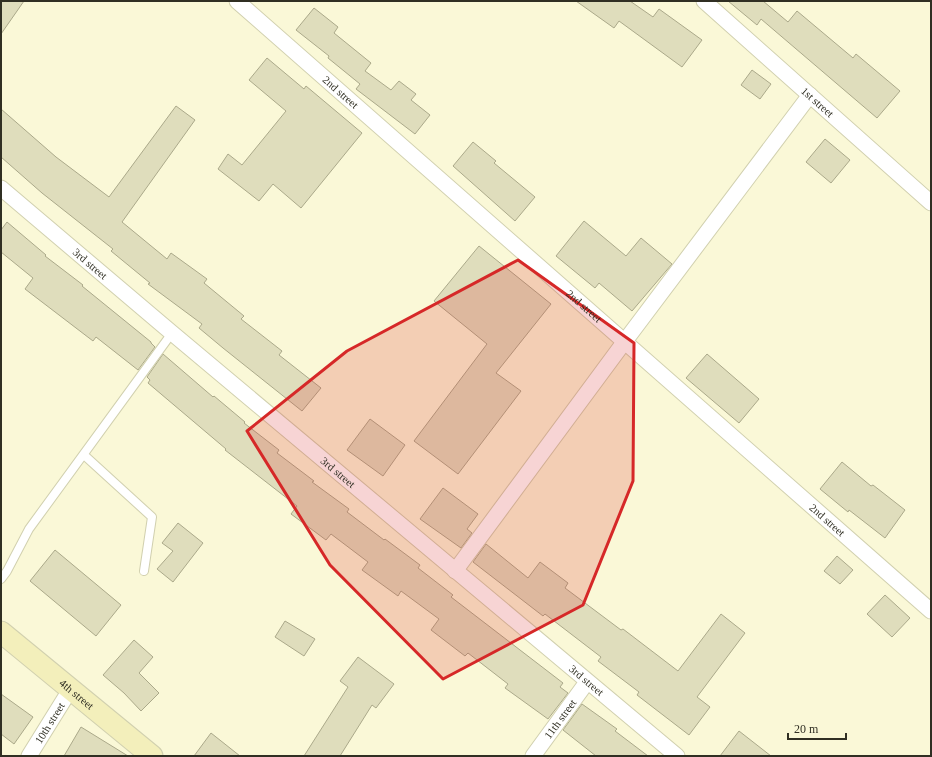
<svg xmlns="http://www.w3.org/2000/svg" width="932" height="757" font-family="Georgia,serif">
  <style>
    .building { fill: #dfddbc; stroke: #aba98a }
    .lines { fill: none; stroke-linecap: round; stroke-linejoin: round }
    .lane-casing { stroke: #d1d0af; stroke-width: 10 }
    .street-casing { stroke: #d1d0af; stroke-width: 17 }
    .secondary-casing { stroke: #d1d0af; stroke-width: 23 }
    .lane { stroke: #fff; stroke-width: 8 }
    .street { stroke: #fff; stroke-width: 15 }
    .secondary { stroke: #f3efbb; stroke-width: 21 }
    .marked { fill: #d62828; fill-opacity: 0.2; stroke: #d62828; stroke-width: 3; stroke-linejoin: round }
    .labels { text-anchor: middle; stroke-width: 3; stroke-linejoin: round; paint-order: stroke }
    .street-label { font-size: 11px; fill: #302f23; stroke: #faf8d7 }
  </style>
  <rect width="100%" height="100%" fill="#faf8d7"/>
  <g class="building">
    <path d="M1,1H24L1,34Z"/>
    <path d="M576,1H630L653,17L659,9L702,40L682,67L619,21L614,28Z"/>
    <path d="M728,1H763L788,22L797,11L853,58L856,54L900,91L877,118L761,19L757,25Z"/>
    <path d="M314,8L338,27L334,33L371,63L365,71L391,90L399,81L416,94L411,100L430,115L415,134L356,89L360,84L328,58L329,56L296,30Z"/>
    <path d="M267,58L304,89L306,86L362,133L301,208L273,184L259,201L218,169L228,154L242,165L286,111L249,80Z"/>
    <path d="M752,70L771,84L760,99L741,85Z"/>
    <path d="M176,106L195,120L122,222L167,259L171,253L207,279L204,283L244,316L241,319L282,351L279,355L321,388L302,411L223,348L199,328L202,324L148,284L150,283L111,251L113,249L42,193L1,157V109L56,157L109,197Z"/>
    <path d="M825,139L850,160L831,183L806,162Z"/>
    <path d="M473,142L496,161L494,163L535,197L515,221L453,166Z"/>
    <path d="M584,221L626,256L641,238L672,264L632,311L599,283L595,288L556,256Z"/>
    <path d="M7,222L46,255L45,256L83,285L82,286L151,342V343L155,347L138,370L96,337L93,341L25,289L33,278L1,252V230Z"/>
    <path d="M479,246L551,304L496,373L521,391L458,474L414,441L487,344L434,301Z"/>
    <path d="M163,354L213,397L214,396L245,422L244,423L279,450L277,453L314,481L312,482L349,509L347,512L384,540L385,539L420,565L418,568L453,595L451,597L563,683L560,687L568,693L548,719L505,688L508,684L468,653L465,656L431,630L439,619L401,591L398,596L362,570L368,562L331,534L326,540L291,514L297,506L225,450L226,449L148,383L150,380L147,377Z"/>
    <path d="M707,354L759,399L739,423L686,378Z"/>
    <path d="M370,419L405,445L383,476L347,450Z"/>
    <path d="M842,462L871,486L873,485L905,510L885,538L849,510L848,512L820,489Z"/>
    <path d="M443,488L478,514L467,529L472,533L461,548L420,519Z"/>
    <path d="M178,523L203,543L173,582L157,569L173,551L162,543Z"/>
    <path d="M486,544L528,578L540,562L568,583L565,588L621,630L623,629L678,671L721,614L745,633L697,697L710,707L689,735L637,695L639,692L598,661L601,657L545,614L543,616L473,562Z"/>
    <path d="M55,550L121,605L96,636L30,581Z"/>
    <path d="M837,556L853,570L840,584L824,571Z"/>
    <path d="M885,595L910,618L892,637L867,614Z"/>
    <path d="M285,621L315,639L304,656L275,637Z"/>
    <path d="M134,640L153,657L139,673L159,693L141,711L124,693L103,675Z"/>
    <path d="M358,657L394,684L376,708L372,705L340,756H304L348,687L340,681Z"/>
    <path d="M1,694L33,717L14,744L1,734Z"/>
    <path d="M582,704L617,729L615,731L648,756H596L563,730Z"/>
    <path d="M81,727L128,756H64Z"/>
    <path d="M739,731L771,756H720Z"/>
    <path d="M211,733L240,756H194Z"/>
  </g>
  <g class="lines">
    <g class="lane-casing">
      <g id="lane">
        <path d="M84,455L152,517L144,571"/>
        <path d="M1,579L7,571L29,529L172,333"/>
      </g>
    </g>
    <g class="street-casing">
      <g id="street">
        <path id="s1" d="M237,1L931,611"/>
        <path id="s2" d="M704,1L931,203"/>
        <path id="s3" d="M1,188L172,333L677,756"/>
        <path d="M455,571L625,341L810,95"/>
        <path id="s4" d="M29,756L70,690"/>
        <path id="s5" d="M533,756L587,682"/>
      </g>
    </g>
    <g class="secondary-casing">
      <g id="secondary">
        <path id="s6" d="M1,632L152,756"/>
      </g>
    </g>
    <use href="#lane" class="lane"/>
    <use href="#street" class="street"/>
    <use href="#secondary" class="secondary"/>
  </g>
  <path class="marked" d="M518,260L634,343L633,481L583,605L443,679L330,565L247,431L347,351Z"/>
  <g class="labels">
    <g class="street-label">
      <text dy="4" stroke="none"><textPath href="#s1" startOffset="138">2nd street</textPath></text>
      <text dy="4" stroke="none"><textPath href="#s2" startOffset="152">1st street</textPath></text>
      <text dy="4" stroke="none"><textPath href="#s3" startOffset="117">3rd street</textPath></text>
      <text dy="4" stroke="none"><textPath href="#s1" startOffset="462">2nd street</textPath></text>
      <text dy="4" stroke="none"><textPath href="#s3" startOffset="441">3rd street</textPath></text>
      <text dy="4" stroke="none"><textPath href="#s1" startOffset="786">2nd street</textPath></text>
      <text dy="4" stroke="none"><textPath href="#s3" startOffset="765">3rd street</textPath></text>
      <text dy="4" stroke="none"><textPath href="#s6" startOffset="98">4th street</textPath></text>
      <text dy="4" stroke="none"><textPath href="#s5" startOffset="46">11th street</textPath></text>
      <text dy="4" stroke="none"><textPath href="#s4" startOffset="39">10th street</textPath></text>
    </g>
  </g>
  <rect width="932" height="757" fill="none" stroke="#302f23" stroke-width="4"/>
  <path d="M788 733v6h58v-6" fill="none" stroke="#302f23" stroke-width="2"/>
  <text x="794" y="733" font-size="12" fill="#302f23" stroke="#faf8d7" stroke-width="3" paint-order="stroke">20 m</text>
</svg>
